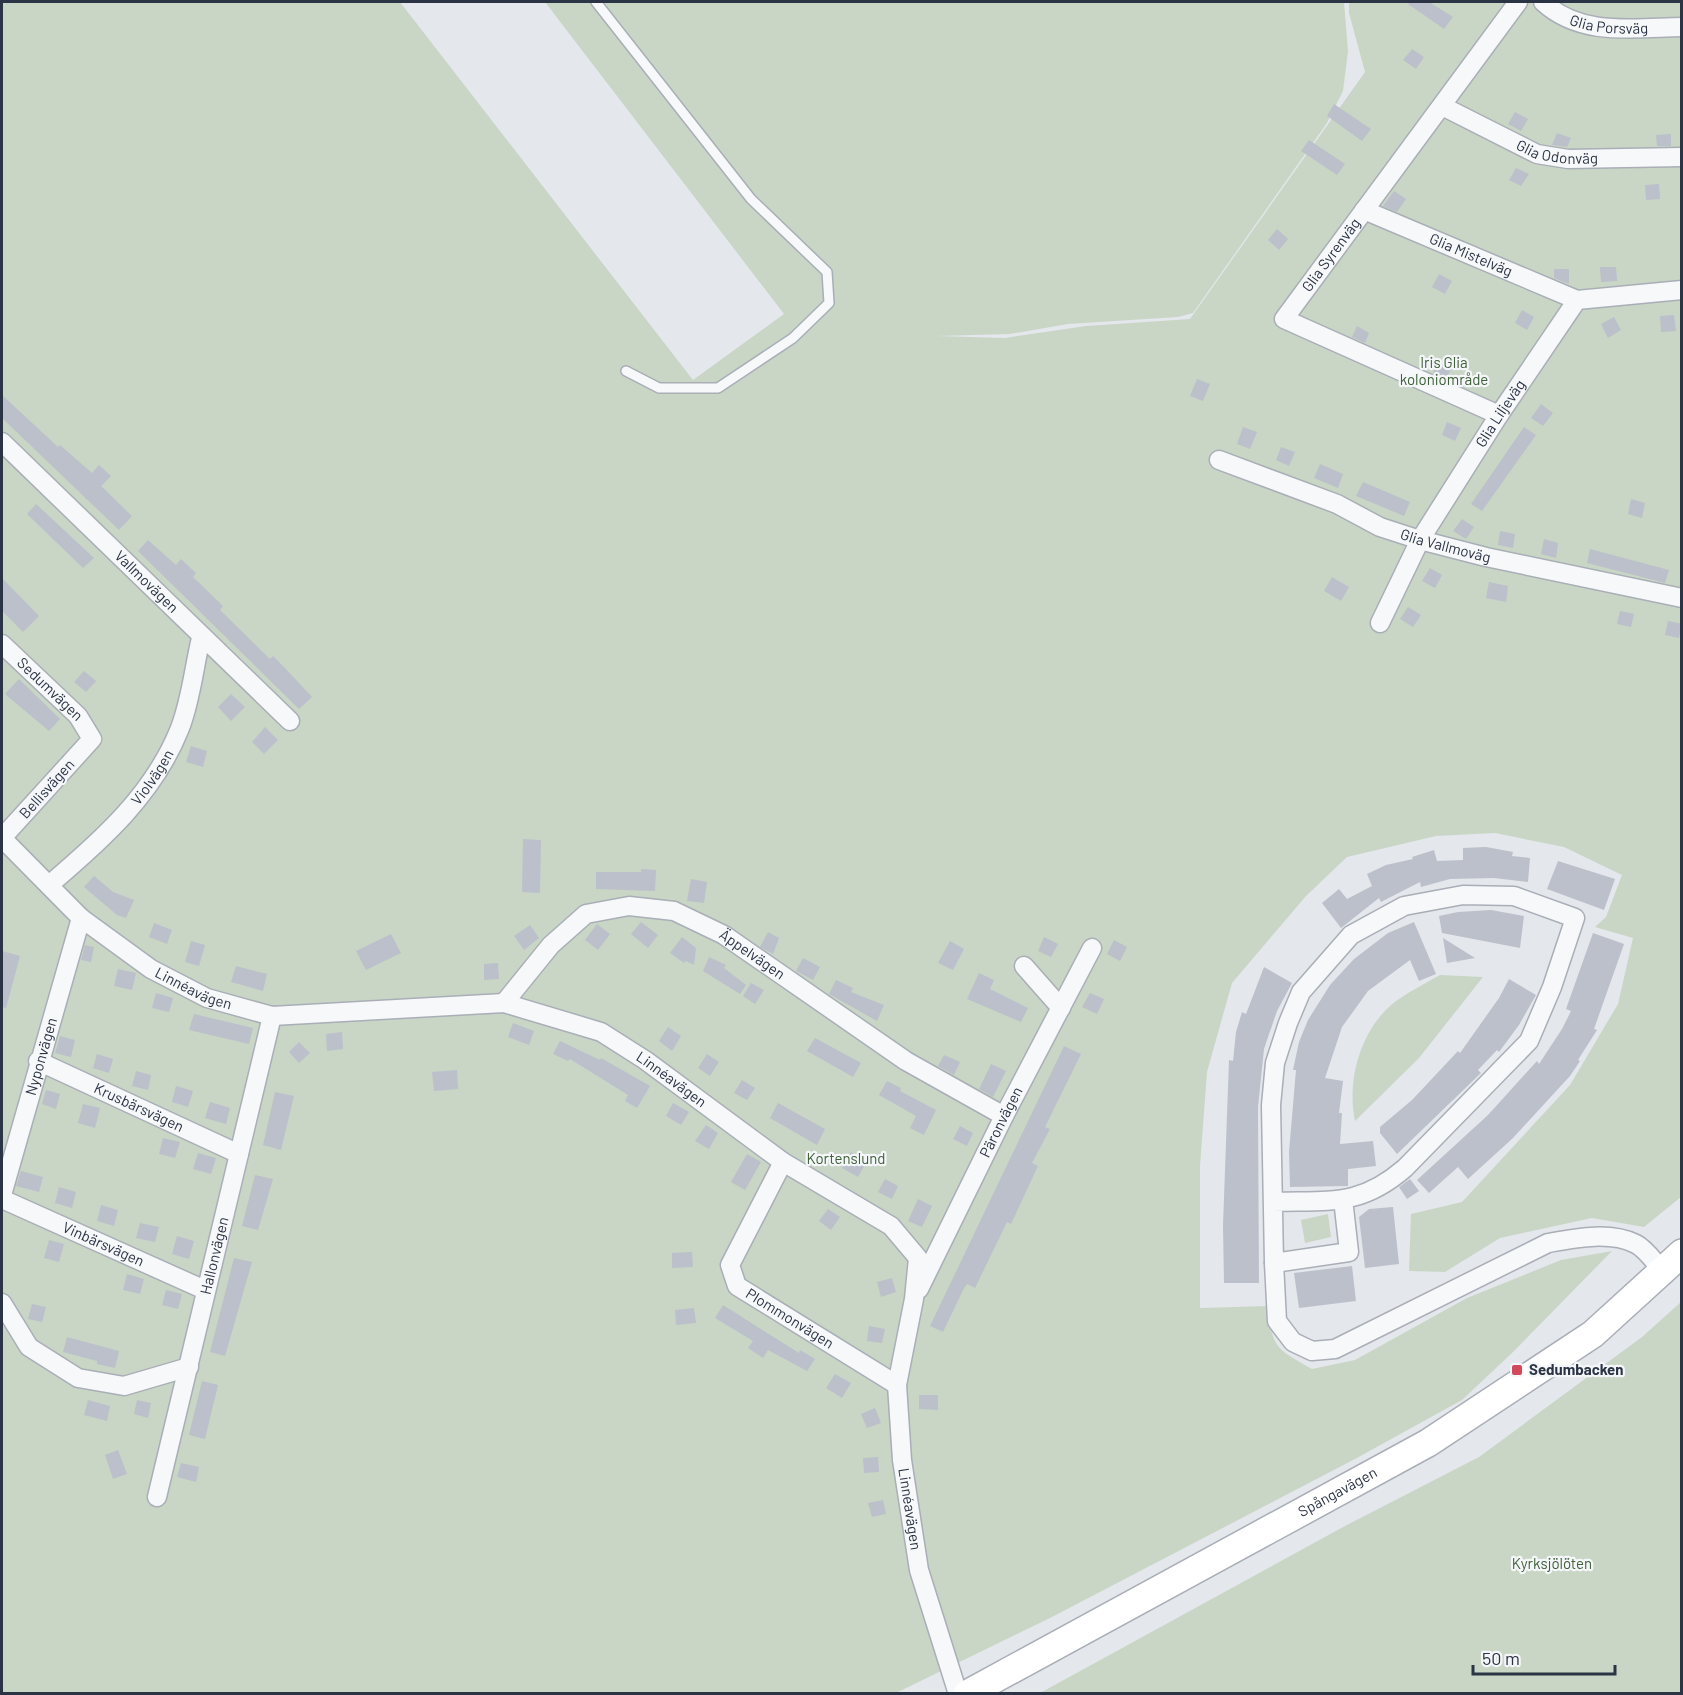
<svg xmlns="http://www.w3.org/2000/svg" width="1683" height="1695" font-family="Barlow,sans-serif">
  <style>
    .green { fill: #c9d6c5 }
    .building { fill: #bbc0ca }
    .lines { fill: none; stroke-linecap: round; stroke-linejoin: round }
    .lane-casing { stroke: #a9aeb7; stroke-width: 12 }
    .street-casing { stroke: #a9aeb7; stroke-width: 21 }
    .secondary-casing { stroke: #a9aeb7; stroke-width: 30 }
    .lane { stroke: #f7f8fa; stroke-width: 9 }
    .street { stroke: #f7f8fa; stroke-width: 18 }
    .secondary { stroke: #fff; stroke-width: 27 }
    .poi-dot { fill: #d1495b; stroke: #f4f6f9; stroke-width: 2 }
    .labels { text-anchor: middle; stroke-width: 4.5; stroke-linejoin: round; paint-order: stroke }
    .street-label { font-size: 15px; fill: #2b3445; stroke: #f4f6f9 }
    .park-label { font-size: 15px; fill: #3f6138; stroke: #f4f6f9 }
    .poi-label { font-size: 15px; font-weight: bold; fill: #2b3445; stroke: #f4f6f9; text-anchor: start }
  </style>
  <rect width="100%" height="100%" fill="#e4e7ec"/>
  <g class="green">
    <path d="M2,2H400L693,380L784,314L545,2H1344L1348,51L1343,91L1327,123L1193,313L1178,317L1068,324L1010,334L937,336L1005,338L1086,326L1190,319L1365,72L1349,13V2H1681V1197L1644,1227L1592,1218L1500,1238L1445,1272L1409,1271L1411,1214L1462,1202L1570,1085L1618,1004L1633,938L1595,927L1606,917L1622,875L1564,847L1495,833L1436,836L1347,857L1306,896L1232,983L1207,1072L1200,1166V1308L1268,1306C1272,1349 1276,1348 1312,1369L1355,1360L1467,1298L1561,1260L1612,1251L1513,1352L1462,1400L1355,1459L1050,1618L896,1693H2Z"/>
    <path d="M1440,975L1483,977L1419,1058L1355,1121C1346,1079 1362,1024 1399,999C1412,990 1426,983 1440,975Z"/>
    <path d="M1328,1214L1331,1237L1305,1243L1301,1220Z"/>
    <path d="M1681,1302V1693H1040L1345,1526L1479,1457L1642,1337Z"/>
  </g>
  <g class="building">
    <path d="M1410,2H1429L1453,17L1444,29L1408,4Z"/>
    <path d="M1412,49L1424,57L1416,69L1403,60Z"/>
    <path d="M1334,104L1371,129L1362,141L1327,116Z"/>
    <path d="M1515,112L1528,119L1521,131L1508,124Z"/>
    <path d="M1557,133L1571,138L1567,147L1552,145Z"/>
    <path d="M1671,134V146H1657L1656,135Z"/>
    <path d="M1309,140L1345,164L1337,175L1301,151Z"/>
    <path d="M1516,168L1529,174L1521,186L1509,180Z"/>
    <path d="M1659,184L1660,199L1646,200L1645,185Z"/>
    <path d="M1394,191L1406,199L1397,212L1383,206Z"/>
    <path d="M1277,229L1288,239L1279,250L1268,240Z"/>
    <path d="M1600,267H1616L1617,281L1601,282Z"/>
    <path d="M1554,269H1569V284L1554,278Z"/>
    <path d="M1439,274L1452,281L1445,294L1432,287Z"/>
    <path d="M1522,310L1534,317L1527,330L1515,323Z"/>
    <path d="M1674,315L1676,331L1661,332L1660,316Z"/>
    <path d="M1614,317L1621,330L1608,338L1601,324Z"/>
    <path d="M1357,326L1369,333L1365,343L1352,337Z"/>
    <path d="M1439,362L1451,369L1446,379L1433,373Z"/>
    <path d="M1197,379L1210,384L1203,401L1190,396Z"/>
    <path d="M2,395L58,447L60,445L92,473L99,465L111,476L101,486L132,516L119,530L2,418Z"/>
    <path d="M1541,404L1553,413L1543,426L1531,418Z"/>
    <path d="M1447,422L1461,428L1455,441L1442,435Z"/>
    <path d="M1243,427L1257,432L1250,449L1237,444Z"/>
    <path d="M1524,427L1536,435L1482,511L1471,504Z"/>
    <path d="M1281,447L1295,452L1289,466L1276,460Z"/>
    <path d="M1320,464L1343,474L1338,488L1314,478Z"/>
    <path d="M1363,482L1410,502L1404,516L1356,496Z"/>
    <path d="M1631,499L1645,503L1642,518L1628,514Z"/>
    <path d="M36,504L94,558L83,568L27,514Z"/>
    <path d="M1462,519L1474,527L1466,539L1453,531Z"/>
    <path d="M1500,531L1515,534L1513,548L1498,545Z"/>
    <path d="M1544,539L1558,543L1556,558L1541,554Z"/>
    <path d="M148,540L176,565L181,559L196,573L193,577L223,606L220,610L270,659L273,656L284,667L312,697L299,709L138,551Z"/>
    <path d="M1590,549L1669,570L1665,583L1587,563Z"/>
    <path d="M1430,568L1442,575L1435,588L1422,581Z"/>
    <path d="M1332,577L1349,587L1341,601L1324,591Z"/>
    <path d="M2,578L39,616L23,632L2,611Z"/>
    <path d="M1489,582L1508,586L1506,602L1486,598Z"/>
    <path d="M1408,607L1421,615L1413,627L1400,619Z"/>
    <path d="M1620,611L1634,614L1631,627L1617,624Z"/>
    <path d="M1668,621L1682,624L1679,638L1665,635Z"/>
    <path d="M84,671L96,681L86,692L74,682Z"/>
    <path d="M19,679L60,719L49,731L5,694Z"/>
    <path d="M231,694L245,707L231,721L218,707Z"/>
    <path d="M265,727L278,740L264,754L252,742Z"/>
    <path d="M191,746L207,751L203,767L186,762Z"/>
    <path d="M523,839L541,840L540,893L522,892Z"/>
    <path d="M1486,847L1513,852L1512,856L1530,858L1528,882L1494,878L1450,879L1421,887L1420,882L1381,902L1379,898L1341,928L1322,903L1339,889L1347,899L1372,886L1367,874L1386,865L1413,859L1412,857L1434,850L1437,861L1463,860V848Z"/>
    <path d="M1558,861L1615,879L1604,910L1547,889Z"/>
    <path d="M641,869L656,870L655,891L596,889V872H641Z"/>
    <path d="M94,876L113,892L134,900L126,918L117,915L84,887Z"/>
    <path d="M691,879L707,882L704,903L687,901Z"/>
    <path d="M1491,910L1524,916L1520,948L1442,933L1439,916L1458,912Z"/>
    <path d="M641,922L658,935L648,948L631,934Z"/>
    <path d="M1414,922L1436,974L1419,981L1410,960L1368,991L1342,1027L1325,1078L1343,1081L1339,1113H1342L1340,1144L1373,1141L1376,1166L1348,1169V1186L1290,1187L1289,1152L1296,1070H1293L1299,1042L1308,1020L1330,985L1354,959L1388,933Z"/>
    <path d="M154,923L172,930L167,944L149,937Z"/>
    <path d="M597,924L610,934L598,950L585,940Z"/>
    <path d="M530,925L539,938L524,950L514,936Z"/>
    <path d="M768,932L779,938L773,954L760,947Z"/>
    <path d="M1593,933L1624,944L1594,1029L1597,1030L1578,1060L1580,1061L1570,1076L1513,1138L1468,1179L1458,1167L1429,1193L1417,1180L1488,1115L1537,1061L1539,1064L1562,1029L1571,1011L1566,1009Z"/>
    <path d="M391,934L401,953L366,970L356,951Z"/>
    <path d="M682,937L696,948L694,965L686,961L684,963L670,953Z"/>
    <path d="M1044,937L1058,944L1051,957L1038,951Z"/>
    <path d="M1443,938L1475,958L1447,963Z"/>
    <path d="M1114,940L1127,947L1120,961L1107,954Z"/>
    <path d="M191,941L205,945L199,966L185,962Z"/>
    <path d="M950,941L964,949L953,970L938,963Z"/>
    <path d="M85,945L94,947L91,962L81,960Z"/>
    <path d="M2,951L20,956L6,1008L2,1007Z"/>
    <path d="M709,957L726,965L724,968L746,985L740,994L703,971Z"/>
    <path d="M803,958L820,967L813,980L796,971Z"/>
    <path d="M498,963L499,979L484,980V964Z"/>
    <path d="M236,966L267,974L263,991L231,982Z"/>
    <path d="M1264,967L1292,983L1277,1011L1264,1049L1258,1107L1259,1283H1224L1223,1225L1229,1060L1233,1061L1236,1032L1242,1012L1246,1014Z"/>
    <path d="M118,969L136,973L132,990L114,986Z"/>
    <path d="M979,973L994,980L990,989L1028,1008L1021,1022L967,999Z"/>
    <path d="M1509,979L1536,995L1519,1025L1499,1052L1497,1050L1478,1070L1481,1073L1397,1154L1380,1133V1127L1412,1100L1458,1051L1460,1053L1499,998Z"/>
    <path d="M836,980L853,988L851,992L884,1005L877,1021L829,994Z"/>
    <path d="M751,983L764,990L755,1004L743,996Z"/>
    <path d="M156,993L173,998L169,1012L152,1008Z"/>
    <path d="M1090,993L1104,999L1097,1014L1082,1007Z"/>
    <path d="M194,1014L253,1028L249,1044L189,1030Z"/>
    <path d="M513,1023L534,1031L529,1045L508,1037Z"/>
    <path d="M668,1027L681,1036L672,1051L659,1041Z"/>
    <path d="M342,1032L343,1049L327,1051L326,1034Z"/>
    <path d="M60,1036L75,1040L71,1057L55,1053Z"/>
    <path d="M815,1038L861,1063L853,1077L807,1051Z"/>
    <path d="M560,1041L600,1060L601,1058L650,1086L637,1108L625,1101L628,1095L570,1059L568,1061L553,1054Z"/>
    <path d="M299,1042L310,1053L299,1063L289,1052Z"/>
    <path d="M1064,1046L1081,1054L1045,1127L1050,1129L1032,1163L1038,1166L1011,1224L1007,1222L975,1288L967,1284L963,1290L943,1332L930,1326Z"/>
    <path d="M97,1054L113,1059L109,1073L93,1068Z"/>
    <path d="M707,1054L719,1062L710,1076L698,1068Z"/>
    <path d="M944,1055L960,1062L954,1075L938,1066Z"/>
    <path d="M991,1064L1006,1071L993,1097L979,1089Z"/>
    <path d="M457,1070L458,1089L434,1091L432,1072Z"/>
    <path d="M136,1071L151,1075L148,1090L132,1086Z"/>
    <path d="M742,1080L755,1088L747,1100L734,1093Z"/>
    <path d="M887,1081L901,1088L900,1091L936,1110L924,1135L910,1128L916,1116L879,1095Z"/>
    <path d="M176,1086L193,1091L188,1107L172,1102Z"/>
    <path d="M46,1090L60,1094L56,1109L42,1104Z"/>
    <path d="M275,1092L294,1096L281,1150L263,1145Z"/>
    <path d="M210,1102L230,1108L226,1124L205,1118Z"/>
    <path d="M673,1103L689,1112L681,1125L666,1116Z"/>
    <path d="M778,1103L825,1129L817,1145L770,1118Z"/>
    <path d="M83,1104L100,1108L95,1128L78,1123Z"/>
    <path d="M706,1125L718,1133L709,1149L695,1141Z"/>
    <path d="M960,1126L973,1133L967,1146L953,1139Z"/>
    <path d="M163,1138L180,1142L175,1158L159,1154Z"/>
    <path d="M851,1152L867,1161L858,1177L842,1168Z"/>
    <path d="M198,1153L216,1158L211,1174L193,1169Z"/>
    <path d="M747,1154L761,1162L745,1190L731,1182Z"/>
    <path d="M21,1171L43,1177L39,1192L16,1186Z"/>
    <path d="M255,1175L273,1179L258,1230L242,1226Z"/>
    <path d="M885,1179L898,1186L892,1199L878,1192Z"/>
    <path d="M1410,1179L1419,1191L1407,1199L1399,1187Z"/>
    <path d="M59,1187L76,1192L72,1208L55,1203Z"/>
    <path d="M918,1199L932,1206L922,1227L908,1221Z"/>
    <path d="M101,1205L118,1210L114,1226L97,1221Z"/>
    <path d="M1393,1207L1399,1264L1365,1268L1359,1217L1369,1209Z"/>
    <path d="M828,1209L840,1217L831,1230L819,1221Z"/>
    <path d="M140,1223L159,1227L155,1242L136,1238Z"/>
    <path d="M177,1236L194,1241L189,1259L172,1254Z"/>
    <path d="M49,1240L64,1244L59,1262L44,1258Z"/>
    <path d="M692,1252L693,1267L672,1268V1253Z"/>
    <path d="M234,1258L252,1262L225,1356L210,1352Z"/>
    <path d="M1352,1266L1356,1301L1299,1308L1294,1273Z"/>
    <path d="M127,1274L144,1279L140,1294L123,1290Z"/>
    <path d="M892,1278L896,1292L881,1297L877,1282Z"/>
    <path d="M166,1290L182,1294L178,1309L162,1305Z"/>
    <path d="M32,1304L46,1307L42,1322L28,1319Z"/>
    <path d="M723,1305L799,1353L800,1350L815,1359L807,1371L768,1350L763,1358L748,1348L753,1341L715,1318Z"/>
    <path d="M694,1308L696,1323L676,1325L675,1310Z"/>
    <path d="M869,1326L885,1329L882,1343L867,1341Z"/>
    <path d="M67,1337L119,1351L115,1368L97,1364V1361L63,1352Z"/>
    <path d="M835,1374L851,1383L842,1398L826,1388Z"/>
    <path d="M202,1381L218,1385L205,1439L189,1435Z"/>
    <path d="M919,1395H938V1410L919,1409Z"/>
    <path d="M88,1400L110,1406L107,1421L84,1415Z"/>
    <path d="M137,1400L151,1403L148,1418L134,1414Z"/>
    <path d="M875,1408L881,1423L867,1428L861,1414Z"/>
    <path d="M118,1450L127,1474L113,1479L105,1455Z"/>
    <path d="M878,1457L879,1472L864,1473L863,1458Z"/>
    <path d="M181,1463L199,1467L196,1482L177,1477Z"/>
    <path d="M883,1500L886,1514L872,1517L868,1503Z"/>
  </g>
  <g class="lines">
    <g class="lane-casing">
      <path id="lane" d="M596,2L751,199L827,272L829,303L793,338L718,388H659L626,371"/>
    </g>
    <g class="street-casing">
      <g id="street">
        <path id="s1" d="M1543,2C1581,37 1633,28 1682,27"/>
        <path id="s2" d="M1442,106L1537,154L1568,159L1682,157"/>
        <path id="s3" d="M1364,210L1577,300"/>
        <path id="s4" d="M1499,415L1284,319L1518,2"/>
        <path id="s5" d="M2,442L290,721"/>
        <path id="s6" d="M1219,460L1337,504L1380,527L1420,540L1486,557L1682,598"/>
        <path id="s7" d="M1380,623L1420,540L1499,415L1577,300L1682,290"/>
        <path id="s8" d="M2,644L78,716L92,739L2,838"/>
        <path id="s9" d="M2,838L81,918L151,969L207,998L272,1016L504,1003L601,1032L645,1060L783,1162L891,1226L918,1258L914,1299L897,1385L902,1460L919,1570L958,1694"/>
        <path id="s10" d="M49,885C102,840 154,794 180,728C191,700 194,667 201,638"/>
        <path d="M1024,966L1061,1008"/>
        <path id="s11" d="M504,1003L551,945L586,914L629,906L674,911L724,935L906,1061L1004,1116"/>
        <path id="s12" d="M38,1061L239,1154"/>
        <path id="s13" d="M783,1162L730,1265L737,1286L897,1385"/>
        <path id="s14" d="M2,1195L81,918"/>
        <path id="s15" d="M2,1199L205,1290"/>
        <path d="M1273,1202C1330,1200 1360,1207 1405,1168L1529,1041L1552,987L1575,918L1514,896L1463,895L1404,906L1351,935L1301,992L1288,1023L1275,1063L1271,1105L1274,1263L1349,1252L1343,1199"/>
        <path d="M1274,1263L1277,1321L1293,1342L1312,1351L1335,1349L1548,1243C1576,1238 1610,1231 1636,1244C1646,1249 1655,1263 1663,1271"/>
        <path id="s16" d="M919,1289L1004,1116L1092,948"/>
        <path d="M2,1303L29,1347L78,1378L124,1386L189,1367"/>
        <path id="s17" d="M157,1497L272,1016"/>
      </g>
    </g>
    <g class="secondary-casing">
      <g id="secondary">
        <path id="s18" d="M967,1694L1428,1443L1593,1334L1682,1253"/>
      </g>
    </g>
    <use href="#lane" class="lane"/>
    <use href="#street" class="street"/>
    <use href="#secondary" class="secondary"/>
  </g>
  <rect class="poi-dot" x="1511" y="1364" width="12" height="12" rx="3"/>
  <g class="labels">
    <g class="street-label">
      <text dy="5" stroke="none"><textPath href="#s1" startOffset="72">Glia Porsväg</textPath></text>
      <text dy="5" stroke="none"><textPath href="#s2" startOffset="126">Glia Odonväg</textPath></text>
      <text dy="5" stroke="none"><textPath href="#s4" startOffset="315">Glia Syrenväg</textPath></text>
      <text dy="5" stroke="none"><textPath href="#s3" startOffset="116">Glia Mistelväg</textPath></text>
      <text dy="5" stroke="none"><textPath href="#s7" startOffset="242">Glia Liljeväg</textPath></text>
      <text dy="5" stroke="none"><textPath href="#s6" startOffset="243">Glia Vallmoväg</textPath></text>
      <text dy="5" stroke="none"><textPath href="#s5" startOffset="201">Vallmovägen</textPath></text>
      <text dy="5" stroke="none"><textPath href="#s8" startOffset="66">Sedumvägen</textPath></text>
      <text dy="5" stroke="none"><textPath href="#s10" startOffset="150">Violvägen</textPath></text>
      <text transform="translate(47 789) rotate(-48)" y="5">Bellisvägen</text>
      <text dy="5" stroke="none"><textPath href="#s11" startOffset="300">Äppelvägen</textPath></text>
      <text dy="5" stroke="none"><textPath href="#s9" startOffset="246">Linnéavägen</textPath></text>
      <text dy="5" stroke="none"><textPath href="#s14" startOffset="144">Nyponvägen</textPath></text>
      <text dy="5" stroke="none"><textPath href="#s9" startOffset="748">Linnéavägen</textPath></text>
      <text dy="5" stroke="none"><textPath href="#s12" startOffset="111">Krusbärsvägen</textPath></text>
      <text dy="5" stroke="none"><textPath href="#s16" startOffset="186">Päronvägen</textPath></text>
      <text dy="5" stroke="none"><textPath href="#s15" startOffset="111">Vinbärsvägen</textPath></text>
      <text dy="5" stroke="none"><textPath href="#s17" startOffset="248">Hallonvägen</textPath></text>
      <text dy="5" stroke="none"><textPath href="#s13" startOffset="200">Plommonvägen</textPath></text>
      <text dy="5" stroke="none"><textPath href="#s18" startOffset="422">Spångavägen</textPath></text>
      <text dy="5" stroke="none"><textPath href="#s9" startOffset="1308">Linnéavägen</textPath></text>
    </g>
    <g class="park-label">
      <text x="1444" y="368">Iris Glia<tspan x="1444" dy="17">koloniområde</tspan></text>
      <text x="846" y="1164">Kortenslund</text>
      <text x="1552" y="1569">Kyrksjölöten</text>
    </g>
    <g class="poi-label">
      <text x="1529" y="1375">Sedumbacken</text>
    </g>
  </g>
  <rect width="1683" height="1695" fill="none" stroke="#2b3445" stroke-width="6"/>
  <path d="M1473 1665v9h142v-9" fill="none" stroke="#2b3445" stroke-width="3"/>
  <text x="1482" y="1665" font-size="18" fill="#2b3445" stroke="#f4f6f9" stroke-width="4.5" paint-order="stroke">50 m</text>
</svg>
